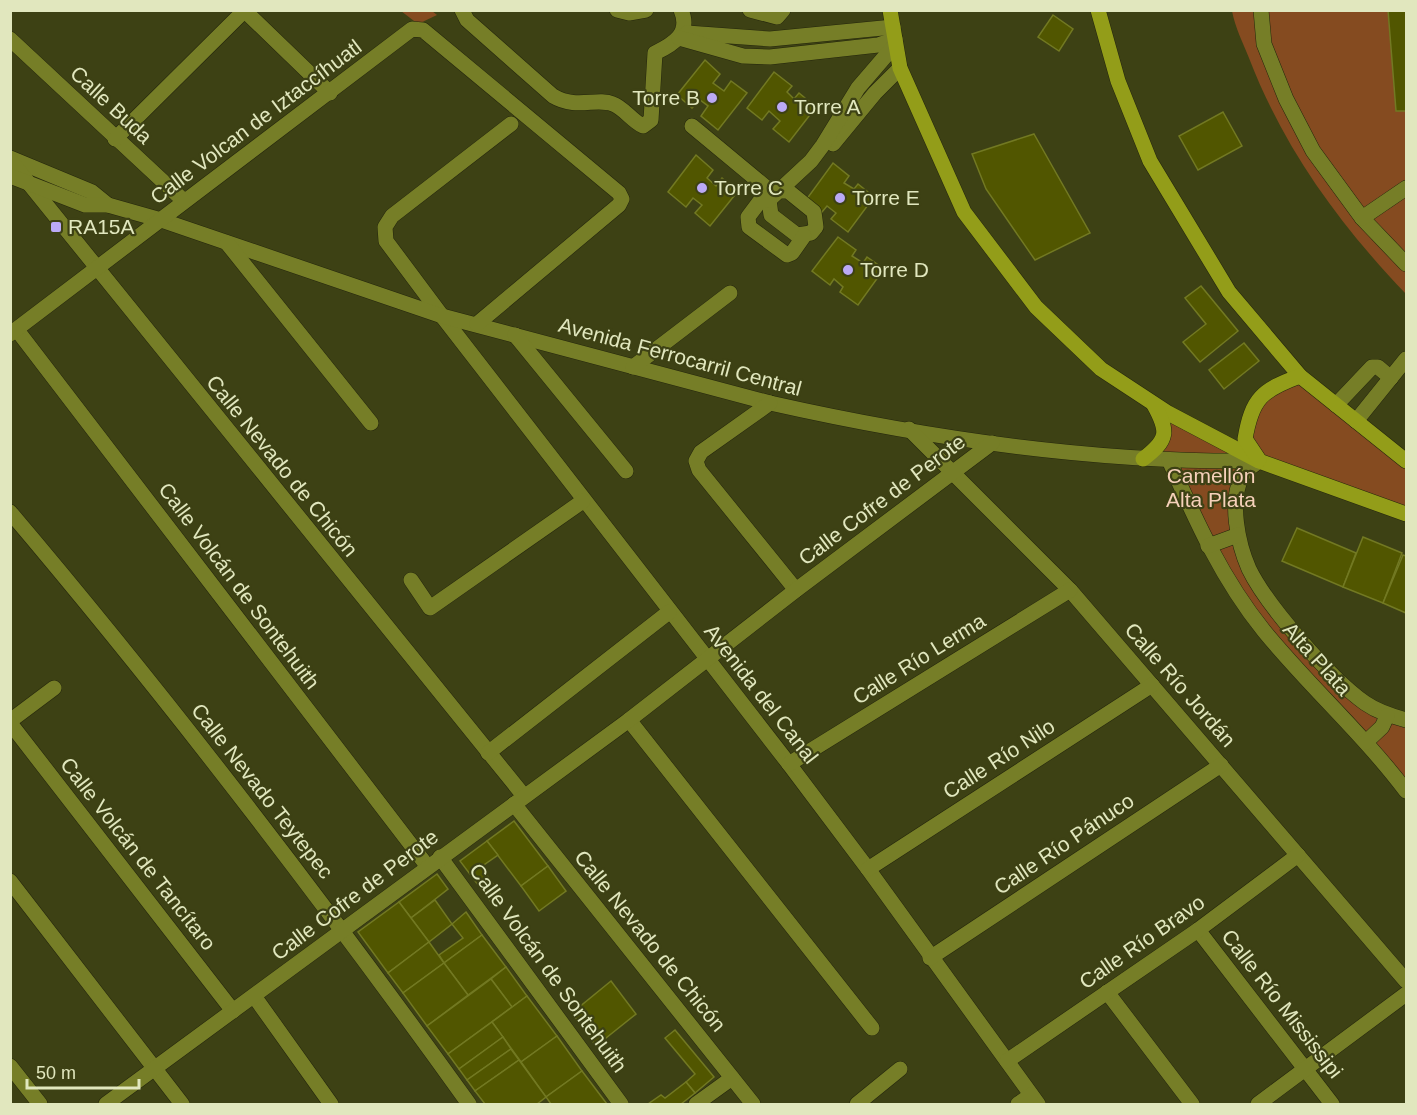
<svg xmlns="http://www.w3.org/2000/svg" width="1417" height="1115" font-family="Helvetica,sans-serif">
  <style>
    .green { fill: #854b20 }
    .building { fill: #515600; stroke: #727922; stroke-width: 1.5 }
    .lines { fill: none; stroke-linecap: round; stroke-linejoin: round }
    .minor-casing { stroke: #24260c; stroke-width: 16 }
    .major-casing { stroke: #24260c; stroke-width: 16 }
    .minor { stroke: #767e27; stroke-width: 15 }
    .major { stroke: #939d19; stroke-width: 15 }
    .poi-dot { fill: #bbaaf6; stroke: #3d4114; stroke-width: 2 }
    .labels { text-anchor: middle; stroke-width: 4.5; stroke-linejoin: round; paint-order: stroke }
    .poi-label { font-size: 21px; fill: #e1e7be; stroke: #3d4114; text-anchor: start }
    .street-label { font-size: 21px; fill: #e1e7be; stroke: #3d4114 }
    .park-label { font-size: 21px; fill: #f6d1ba; stroke: #3d4114 }
  </style>
  <rect width="100%" height="100%" fill="#3d4114"/>
  <g class="green">
    <path d="M401,11H432L437,15L418,24Z"/>
    <path d="M1232,11H1406V294C1340,225 1284,149 1249,58C1243,43 1235,27 1232,11Z"/>
    <path d="M1300,376L1406,461V514L1260,461L1237,490L1249,568L1348,690L1406,720V791L1264,631L1158,446L1153,403L1258,460L1245,439L1255,403Z"/>
  </g>
  <g class="building">
    <path d="M1388,10H1406V111H1396Z"/>
    <path d="M1053,15L1073,29L1059,51L1038,37Z"/>
    <path d="M705,60L720,74L713,83L724,91L731,81L747,93L718,130L701,116L708,106L700,100L692,108L677,95Z"/>
    <path d="M774,72L792,86L787,92L794,99L799,93L816,107L789,142L773,129L780,121L769,111L762,120L747,108Z"/>
    <path d="M1223,112L1242,146L1198,170L1179,136Z"/>
    <path d="M1034,134L1090,233L1035,260L986,189L972,154Z"/>
    <path d="M696,155L713,170L707,178L716,186L722,178L738,191L710,226L695,213L702,205L693,198L686,207L668,192Z"/>
    <path d="M833,163L849,176L844,183L854,189L858,184L874,197L848,232L831,219L836,213L827,206L822,212L806,200Z"/>
    <path d="M838,237L856,250L852,256L863,263L867,257L884,269L858,305L840,292L843,287L834,279L830,285L812,271Z"/>
    <path d="M1201,286L1238,331L1200,362L1183,342L1206,324L1185,298Z"/>
    <path d="M1244,343L1259,361L1224,389L1209,370Z"/>
    <path d="M1297,528L1356,553L1343,587L1282,561Z"/>
    <path d="M1363,537L1402,553L1383,603L1343,587Z"/>
    <path d="M1403,555L1406,556V613L1383,603Z"/>
    <path d="M514,821L548,866L521,886L487,841Z"/>
    <path d="M487,841L498,855L481,867L500,894L491,902L460,861Z"/>
    <path d="M548,866L566,891L539,911L521,886Z"/>
    <path d="M437,874L448,889L411,918L399,902Z"/>
    <path d="M435,900L452,924L429,942L411,918Z"/>
    <path d="M399,902L429,942L388,973L358,932Z"/>
    <path d="M466,912L482,935L444,963L439,955L463,938L452,924Z"/>
    <path d="M482,935L506,967L468,995L444,963Z"/>
    <path d="M429,942L444,963L403,993L388,973Z"/>
    <path d="M444,963L468,995L427,1026L403,993Z"/>
    <path d="M506,967L527,996L512,1007L491,979Z"/>
    <path d="M491,979L512,1007L448,1054L427,1026Z"/>
    <path d="M611,981L636,1014L596,1046L572,1013Z"/>
    <path d="M527,996L557,1036L521,1062L492,1022Z"/>
    <path d="M492,1022L503,1037L459,1069L448,1054Z"/>
    <path d="M675,1030L714,1077L695,1093L686,1082L695,1074L665,1038Z"/>
    <path d="M557,1036L582,1071L546,1097L521,1062Z"/>
    <path d="M503,1037L511,1049L467,1080L459,1069Z"/>
    <path d="M511,1049L519,1060L475,1091L467,1080Z"/>
    <path d="M519,1060L546,1097L537,1104H485L475,1091Z"/>
    <path d="M582,1071L607,1104H551L546,1097Z"/>
    <path d="M686,1082L695,1093L681,1104H648L661,1095L665,1098Z"/>
  </g>
  <g class="lines">
    <g class="minor-casing">
      <g id="minor">
        <path d="M244,10L330,93"/>
        <path d="M462,10L467,20L553,96C577,110 596,97 613,104C624,108 632,121 643,126L651,120L655,53C674,44 691,33 681,10"/>
        <path d="M617,10L629,13L646,10"/>
        <path d="M750,10L777,17L783,10"/>
        <path d="M1261,10L1264,44L1286,99L1313,151L1362,218L1406,264"/>
        <path d="M687,33L770,39L893,27"/>
        <path d="M679,38L743,56L770,57L878,45L895,39"/>
        <path d="M10,39L184,201"/>
        <path d="M511,124L392,216L385,227L386,241L442,316L789,764L868,869L1038,1104"/>
        <path d="M692,126L774,194"/>
        <path d="M115,139L245,10"/>
        <path d="M833,144L875,93L900,68"/>
        <path d="M10,158L92,192L108,205"/>
        <path d="M10,160L524,796"/>
        <path d="M10,176L85,205H108L161,220L442,316L770,403C930,439 1096,463 1259,461"/>
        <path d="M781,191H788L814,212L816,227L811,233L797,235L771,215L769,200L811,161L823,145L858,88L895,45"/>
        <path d="M769,200L760,201L748,217L749,227L787,255L792,253L804,236"/>
        <path d="M1362,218L1406,188"/>
        <path d="M227,243L371,423"/>
        <path d="M17,330L428,867"/>
        <path d="M10,334L412,29L423,30L619,193L622,199L619,205L477,324"/>
        <path d="M515,335L626,471"/>
        <path d="M633,367L730,293"/>
        <path d="M770,403L701,452L696,461L699,470L796,590"/>
        <path d="M1336,405L1372,367H1378L1391,378"/>
        <path d="M1356,421L1406,359"/>
        <path d="M909,429L1070,590L1406,981"/>
        <path d="M1169,460C1196,521 1222,579 1264,631C1309,686 1363,734 1406,791"/>
        <path d="M1259,461C1254,465 1246,470 1242,476C1229,502 1238,544 1249,569C1267,606 1331,679 1365,703C1378,712 1391,716 1406,720"/>
        <path d="M10,512C172,703 323,901 469,1104"/>
        <path d="M1208,546L1238,535"/>
        <path d="M411,580L430,608L583,501"/>
        <path d="M629,720L872,1028"/>
        <path d="M10,721L54,688"/>
        <path d="M10,723L233,1011"/>
        <path d="M1366,742L1382,727L1387,716"/>
        <path d="M488,753L669,612"/>
        <path d="M789,764L1070,590"/>
        <path d="M514,804L753,1104"/>
        <path d="M440,857L621,1104"/>
        <path d="M868,869L1152,685"/>
        <path d="M10,881L182,1104"/>
        <path d="M1198,930L1332,1104"/>
        <path d="M930,958L1221,765"/>
        <path d="M1107,992L1192,1104"/>
        <path d="M254,996L331,1104"/>
        <path d="M1007,1061L1198,930L1298,855"/>
        <path d="M10,1066L40,1104"/>
        <path d="M106,1104L629,720L796,590L992,443"/>
        <path d="M696,1104L732,1078"/>
        <path d="M857,1104L900,1069"/>
        <path d="M1018,1104L1031,1095"/>
        <path d="M1258,1104L1406,994"/>
      </g>
    </g>
    <g class="major-casing">
      <g id="major">
        <path d="M890,10L900,68L964,212L1036,307L1101,369L1168,413L1259,461L1406,514"/>
        <path d="M1098,10L1118,81L1150,161L1229,292L1300,376L1406,461"/>
        <path d="M1143,459C1168,440 1169,432 1154,405"/>
        <path d="M1259,460L1245,439C1252,398 1262,390 1300,376"/>
      </g>
    </g>
    <use href="#minor" class="minor"/>
    <use href="#major" class="major"/>
  </g>
  <g class="poi-dot">
    <circle cx="712" cy="98" r="6"/>
    <circle cx="782" cy="107" r="6"/>
    <circle cx="702" cy="188" r="6"/>
    <circle cx="840" cy="198" r="6"/>
    <rect x="50" y="221" width="12" height="12" rx="3"/>
    <circle cx="848" cy="270" r="6"/>
  </g>
  <g class="labels">
    <g class="poi-label">
      <text x="700" y="105" text-anchor="end">Torre B</text>
      <text x="794" y="114">Torre A</text>
      <text x="714" y="195">Torre C</text>
      <text x="852" y="205">Torre E</text>
      <text x="68" y="234">RA15A</text>
      <text x="860" y="277">Torre D</text>
    </g>
    <g class="street-label">
      <text transform="translate(111 105) rotate(43)" y="7">Calle Buda</text>
      <text transform="translate(256 122) rotate(-37)" y="7">Calle Volcan de Iztaccíhuatl</text>
      <text transform="translate(680 357) rotate(15)" y="7">Avenida Ferrocarril Central</text>
      <text transform="translate(282 466) rotate(51)" y="7">Calle Nevado de Chicón</text>
      <text transform="translate(882 500) rotate(-37)" y="7">Calle Cofre de Perote</text>
      <text transform="translate(239 586) rotate(53)" y="7">Calle Volcán de Sontehuith</text>
      <text transform="translate(919 659) rotate(-32)" y="7">Calle Río Lerma</text>
      <text transform="translate(1317 659) rotate(48)" y="7">Alta Plata</text>
      <text transform="translate(1180 685) rotate(49)" y="7">Calle Río Jordán</text>
      <text transform="translate(761 694) rotate(52)" y="7">Avenida del Canal</text>
      <text transform="translate(999 759) rotate(-33)" y="7">Calle Río Nilo</text>
      <text transform="translate(262 791) rotate(52)" y="7">Calle Nevado Teytepec</text>
      <text transform="translate(1064 844) rotate(-34)" y="7">Calle Río Pánuco</text>
      <text transform="translate(138 854) rotate(52)" y="7">Calle Volcán de Tancítaro</text>
      <text transform="translate(355 895) rotate(-37)" y="7">Calle Cofre de Perote</text>
      <text transform="translate(650 941) rotate(51)" y="7">Calle Nevado de Chicón</text>
      <text transform="translate(1142 942) rotate(-35)" y="7">Calle Río Bravo</text>
      <text transform="translate(548 968) rotate(54)" y="7">Calle Volcán de Sontehuith</text>
      <text transform="translate(1282 1004) rotate(52)" y="7">Calle Río Mississipi</text>
    </g>
    <g class="park-label">
      <text x="1211" y="483">Camellón<tspan x="1211" dy="24">Alta Plata</tspan></text>
    </g>
  </g>
  <rect width="1417" height="1115" fill="none" stroke="#e1e7be" stroke-width="24"/>
  <path d="M27 1079v9h112v-9" fill="none" stroke="#e1e7be" stroke-width="3"/>
  <text x="36" y="1079" font-size="18" fill="#e1e7be" stroke="#3d4114" stroke-width="4.5" paint-order="stroke">50 m</text>
</svg>
